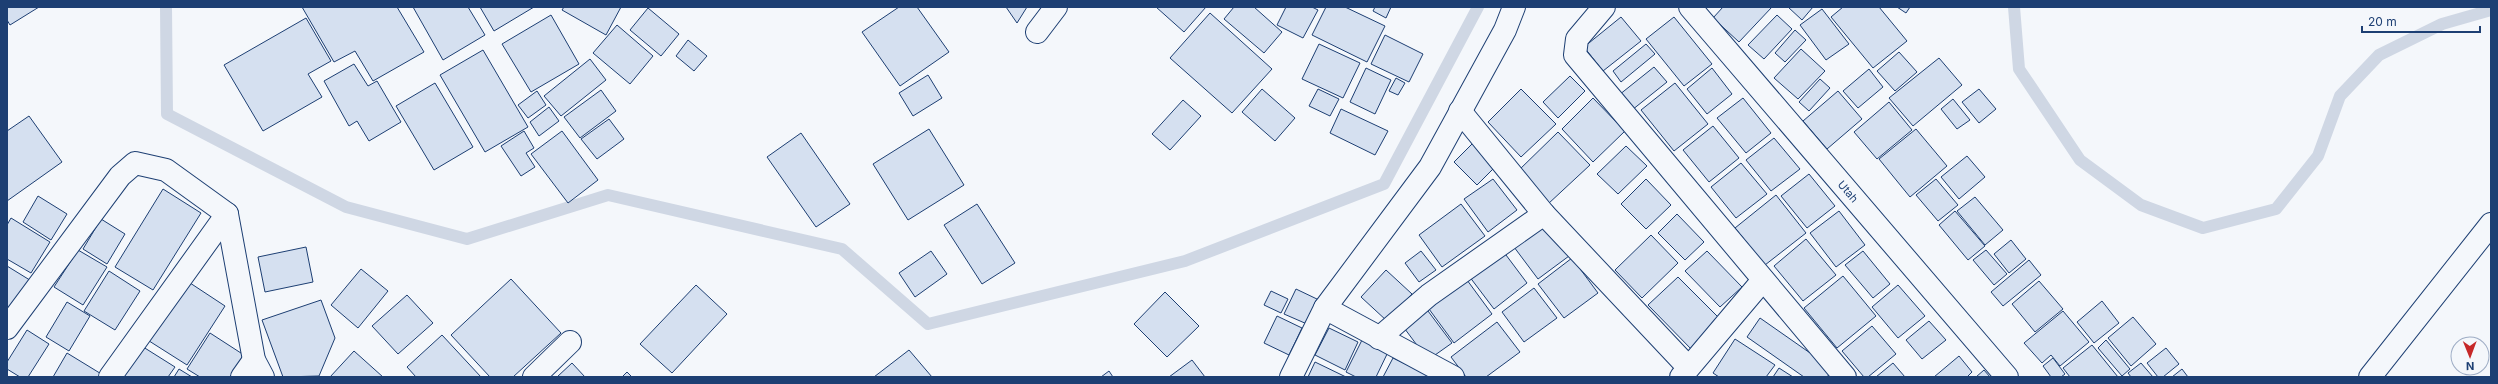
<svg xmlns="http://www.w3.org/2000/svg" width="2498" height="384" font-family="Inter,sans-serif">
  <style>
    .lines { fill: none; stroke-linecap: round; stroke-linejoin: round }
    .stream { stroke: #cfd7e4; stroke-width: 12 }
    .building { fill: #d5e0f0; stroke: #1d3f73 }
    .minor-casing { stroke: #1d3f73; stroke-width: 24 }
    .minor { stroke: #f4f7fb; stroke-width: 22 }
    .labels { text-anchor: middle; stroke-width: 3; stroke-linejoin: round; paint-order: stroke }
    .street-label { font-size: 11px; fill: #1d3f73; stroke: #f4f7fb }
  </style>
  <rect width="100%" height="100%" fill="#f4f7fb"/>
  <g class="lines">
    <g class="stream">
      <path d="M166,7L167,114L346,207L467,239L608,195L842,249L928,324L1185,261L1384,184L1478,7"/>
      <path d="M2014,7L2019,69L2080,160L2141,205L2203,228L2276,209L2318,156L2340,96L2379,55L2442,24L2491,10"/>
    </g>
  </g>
  <g class="building">
    <path d="M7,7H39L10,25L7,20Z"/>
    <path d="M302,7H397L424,52L373,81L355,51L334,62Z"/>
    <path d="M413,7H468L485,35L443,60Z"/>
    <path d="M480,7H534L494,31Z"/>
    <path d="M564,7H621L606,35L562,10Z"/>
    <path d="M899,7H917L949,52L900,86L862,32Z"/>
    <path d="M1006,7H1027L1017,23Z"/>
    <path d="M1156,7H1206L1184,32Z"/>
    <path d="M1234,7H1254L1282,32L1264,53L1224,19Z"/>
    <path d="M1286,7H1312L1318,10L1303,38L1277,25Z"/>
    <path d="M1326,7H1345L1385,26L1367,62L1312,35Z"/>
    <path d="M1375,7H1391L1386,18L1373,11Z"/>
    <path d="M1723,7H1772L1739,42L1713,18Z"/>
    <path d="M1788,7H1813L1802,20Z"/>
    <path d="M1843,7H1879L1907,41L1873,68L1831,17Z"/>
    <path d="M1897,7H1910L1906,13Z"/>
    <path d="M648,8L679,34L661,56L630,30Z"/>
    <path d="M1822,9L1849,44L1826,60L1800,25Z"/>
    <path d="M1210,13L1272,69L1232,113L1170,58Z"/>
    <path d="M551,15L579,64L531,92L502,44Z"/>
    <path d="M1777,15L1792,29L1764,59L1748,45Z"/>
    <path d="M1621,17L1641,41L1603,71L1584,47Z"/>
    <path d="M1674,17L1712,64L1684,86L1646,39Z"/>
    <path d="M306,18L331,61L308,74L322,97L263,131L224,65Z"/>
    <path d="M617,25L653,56L630,84L593,53Z"/>
    <path d="M1795,30L1806,40L1785,62L1775,53Z"/>
    <path d="M1385,35L1423,54L1409,82L1371,64Z"/>
    <path d="M688,40L707,56L694,71L676,56Z"/>
    <path d="M1319,44L1360,63L1343,98L1302,79Z"/>
    <path d="M1646,44L1655,54L1621,82L1613,71Z"/>
    <path d="M1801,49L1825,71L1798,99L1774,78Z"/>
    <path d="M483,50L528,127L485,152L440,75Z"/>
    <path d="M1899,52L1917,72L1895,91L1877,71Z"/>
    <path d="M1939,58L1962,85L1913,126L1889,98Z"/>
    <path d="M590,59L606,80L561,116L544,96Z"/>
    <path d="M354,64L368,86L377,81L401,122L369,141L357,121L349,126L324,81Z"/>
    <path d="M1654,67L1667,82L1632,110L1619,95Z"/>
    <path d="M1366,68L1391,80L1375,114L1350,102Z"/>
    <path d="M1712,68L1732,94L1707,114L1687,89Z"/>
    <path d="M1869,69L1883,87L1858,108L1843,91Z"/>
    <path d="M928,75L942,98L913,116L899,93Z"/>
    <path d="M1570,76L1585,91L1558,118L1543,102Z"/>
    <path d="M1396,78L1405,83L1398,95L1389,91Z"/>
    <path d="M1820,79L1830,88L1809,111L1799,102Z"/>
    <path d="M435,83L473,147L434,170L396,106Z"/>
    <path d="M1675,83L1708,124L1674,151L1641,110Z"/>
    <path d="M1262,89L1295,118L1275,141L1242,112Z"/>
    <path d="M1318,89L1339,99L1330,116L1309,106Z"/>
    <path d="M1521,89L1556,124L1521,157L1488,122Z"/>
    <path d="M1979,89L1996,109L1979,123L1962,102Z"/>
    <path d="M601,90L616,111L580,138L564,117Z"/>
    <path d="M537,91L546,105L528,118L518,105Z"/>
    <path d="M1838,91L1862,119L1827,149L1803,121Z"/>
    <path d="M1593,98L1625,131L1593,162L1562,129Z"/>
    <path d="M1743,98L1771,133L1746,153L1717,118Z"/>
    <path d="M1953,99L1970,120L1957,129L1941,109Z"/>
    <path d="M1183,100L1201,116L1170,150L1152,134Z"/>
    <path d="M1889,102L1912,130L1877,159L1854,132Z"/>
    <path d="M549,107L559,121L539,136L530,122Z"/>
    <path d="M1341,109L1388,131L1375,155L1330,133Z"/>
    <path d="M29,116L62,162L7,201V131Z"/>
    <path d="M609,119L624,139L597,159L581,139Z"/>
    <path d="M1713,126L1739,158L1709,182L1683,150Z"/>
    <path d="M929,129L964,185L908,220L873,164Z"/>
    <path d="M1916,129L1947,166L1910,197L1879,159Z"/>
    <path d="M524,131L534,148L526,153L535,167L521,176L501,146Z"/>
    <path d="M562,131L598,180L568,203L531,154Z"/>
    <path d="M1558,132L1590,165L1548,204L1517,172Z"/>
    <path d="M801,133L850,204L816,227L767,157Z"/>
    <path d="M1774,138L1800,169L1771,191L1746,160Z"/>
    <path d="M1474,142L1497,165L1477,185L1454,162Z"/>
    <path d="M1626,146L1647,166L1618,194L1597,174Z"/>
    <path d="M1967,156L1985,177L1959,199L1941,177Z"/>
    <path d="M1741,163L1767,194L1736,218L1711,187Z"/>
    <path d="M1809,174L1835,206L1807,228L1781,196Z"/>
    <path d="M1493,179L1517,210L1488,232L1464,199Z"/>
    <path d="M1646,179L1671,205L1646,229L1621,204Z"/>
    <path d="M1936,179L1958,205L1938,221L1916,195Z"/>
    <path d="M163,189L201,213L153,290L115,267Z"/>
    <path d="M1776,195L1806,233L1765,265L1735,228Z"/>
    <path d="M38,196L67,214L51,240L23,222Z"/>
    <path d="M1975,197L2003,230L1985,245L1957,211Z"/>
    <path d="M977,204L1015,263L982,284L944,225Z"/>
    <path d="M1461,204L1485,236L1442,267L1419,235Z"/>
    <path d="M1839,211L1865,245L1836,267L1810,233Z"/>
    <path d="M1955,211L1985,246L1968,260L1939,225Z"/>
    <path d="M1677,214L1704,242L1685,260L1658,233Z"/>
    <path d="M11,218L50,242L31,273L7,259V225Z"/>
    <path d="M101,219L125,234L107,264L83,249Z"/>
    <path d="M1544,224L1569,256L1538,279L1514,247Z"/>
    <path d="M1651,235L1678,263L1642,298L1615,270Z"/>
    <path d="M1806,239L1836,275L1803,301L1774,266Z"/>
    <path d="M2011,240L2026,259L2009,273L1994,254Z"/>
    <path d="M306,247L313,282L265,292L258,257Z"/>
    <path d="M78,250L107,267L83,305L54,287Z"/>
    <path d="M1986,250L2007,274L1994,285L1973,260Z"/>
    <path d="M931,251L947,274L915,297L899,273Z"/>
    <path d="M1421,251L1436,270L1419,282L1405,263Z"/>
    <path d="M1503,251L1527,283L1494,309L1469,276Z"/>
    <path d="M1707,251L1742,287L1720,307L1685,271Z"/>
    <path d="M1863,251L1890,284L1873,298L1845,265Z"/>
    <path d="M1572,258L1598,293L1564,318L1538,284Z"/>
    <path d="M2029,260L2041,275L2003,306L1991,292Z"/>
    <path d="M7,266L33,282L7,320Z"/>
    <path d="M361,269L388,291L358,328L331,305Z"/>
    <path d="M1386,270L1412,294L1387,321L1361,297Z"/>
    <path d="M109,271L140,291L115,330L84,311Z"/>
    <path d="M1843,276L1876,316L1837,348L1804,308Z"/>
    <path d="M1678,277L1724,323L1694,352L1648,305Z"/>
    <path d="M184,279L225,306L187,365L146,339Z"/>
    <path d="M511,279L561,333L513,377H490L451,335Z"/>
    <path d="M1467,280L1492,314L1454,343L1429,309Z"/>
    <path d="M2039,281L2063,309L2035,332L2012,304Z"/>
    <path d="M696,285L727,314L672,373L640,344Z"/>
    <path d="M1898,285L1925,316L1898,338L1872,307Z"/>
    <path d="M1534,288L1557,318L1524,342L1502,312Z"/>
    <path d="M1296,289L1319,300L1307,324L1284,314Z"/>
    <path d="M1271,291L1288,299L1281,313L1264,305Z"/>
    <path d="M1165,292L1199,326L1167,357L1134,324Z"/>
    <path d="M407,295L433,323L398,354L372,326Z"/>
    <path d="M321,300L335,338L319,376L283,377L262,320Z"/>
    <path d="M2102,301L2119,323L2094,343L2077,322Z"/>
    <path d="M67,302L90,316L69,351L46,337Z"/>
    <path d="M1422,303L1452,343L1428,360L1399,321Z"/>
    <path d="M2063,311L2089,342L2060,366L2051,355L2042,363L2024,343Z"/>
    <path d="M1277,316L1302,328L1289,355L1264,343Z"/>
    <path d="M2133,317L2156,344L2131,366L2108,338Z"/>
    <path d="M1760,318L1833,369L1827,377H1804L1747,337Z"/>
    <path d="M1929,321L1946,340L1922,359L1906,340Z"/>
    <path d="M1497,322L1520,352L1486,377H1466L1451,357Z"/>
    <path d="M1872,326L1896,354L1868,377H1864L1842,351Z"/>
    <path d="M1329,328L1358,342L1345,370L1315,355Z"/>
    <path d="M27,330L49,344L28,377H20L7,369V362Z"/>
    <path d="M210,333L244,355L230,377H200L187,369Z"/>
    <path d="M442,335L481,377H416L407,367Z"/>
    <path d="M1363,338L1389,350L1376,377H1356L1346,372Z"/>
    <path d="M1735,339L1775,365L1766,377H1719L1713,373Z"/>
    <path d="M2106,340L2130,369L2122,376L2098,348Z"/>
    <path d="M140,345L175,367L168,377H123Z"/>
    <path d="M2092,345L2118,377H2070L2063,368Z"/>
    <path d="M2166,348L2179,364L2163,377H2158L2147,363Z"/>
    <path d="M909,350L932,377H874Z"/>
    <path d="M354,351L383,377H330Z"/>
    <path d="M67,353L103,375L102,377H53Z"/>
    <path d="M1959,356L1972,372L1967,377H1934Z"/>
    <path d="M1393,358L1432,377H1383Z"/>
    <path d="M2053,358L2065,374L2061,377H2051L2043,366Z"/>
    <path d="M1192,360L1205,377H1169Z"/>
    <path d="M1315,362L1346,377H1308Z"/>
    <path d="M572,363L585,377H557Z"/>
    <path d="M1893,363L1905,377H1876Z"/>
    <path d="M2141,363L2153,377H2131L2128,373Z"/>
    <path d="M1779,368L1793,377H1773Z"/>
    <path d="M179,369L192,377H174Z"/>
    <path d="M2182,369L2188,377H2172Z"/>
    <path d="M1984,370L1990,377H1976Z"/>
    <path d="M1109,371L1113,377H1101Z"/>
    <path d="M627,372L632,377H622Z"/>
  </g>
  <g class="lines">
    <g class="minor-casing">
      <g id="minor">
        <path d="M1604,7L1577,39L1575,55L1845,377"/>
        <path id="s1" d="M1690,7L2007,377"/>
        <path d="M1037,32L1056,7"/>
        <path d="M1460,111L1544,214L1688,367"/>
        <path d="M1325,308L1453,377"/>
        <path d="M7,328L120,176L135,163L166,170L227,214L254,360L263,377"/>
        <path d="M1379,338L1429,295L1544,214"/>
        <path d="M110,377L227,214"/>
        <path d="M242,377L254,360"/>
        <path d="M534,377L570,342"/>
        <path d="M1291,377L1325,308L1430,167L1505,30L1514,7"/>
        <path d="M1681,377L1763,280"/>
        <path d="M2370,377L2491,224"/>
      </g>
    </g>
    <use href="#minor" class="minor"/>
  </g>
  <g class="labels">
    <g class="street-label">
      <text dy="4" stroke="none"><textPath href="#s1" startOffset="243">Utah</textPath></text>
    </g>
  </g>
  <rect width="2498" height="384" fill="none" stroke="#1d3f73" stroke-width="16"/>
  <g transform="translate(2470 356) rotate(179)"><circle r="19" fill="#f4f7fb" stroke="#9eadc5"/>
  <path d="M0-3L7 15L0 10L-7 15Z" fill="#c62828"/>
  <text y="-6" font-size="11" font-weight="bold" text-anchor="middle" fill="#1d3f73">N</text>
  </g>
  <path d="M2362 26v6h118v-6" fill="none" stroke="#1d3f73" stroke-width="2"/>
  <text x="2368" y="26" font-size="12" fill="#1d3f73" stroke="#f4f7fb" stroke-width="3" paint-order="stroke">20 m</text>
</svg>
